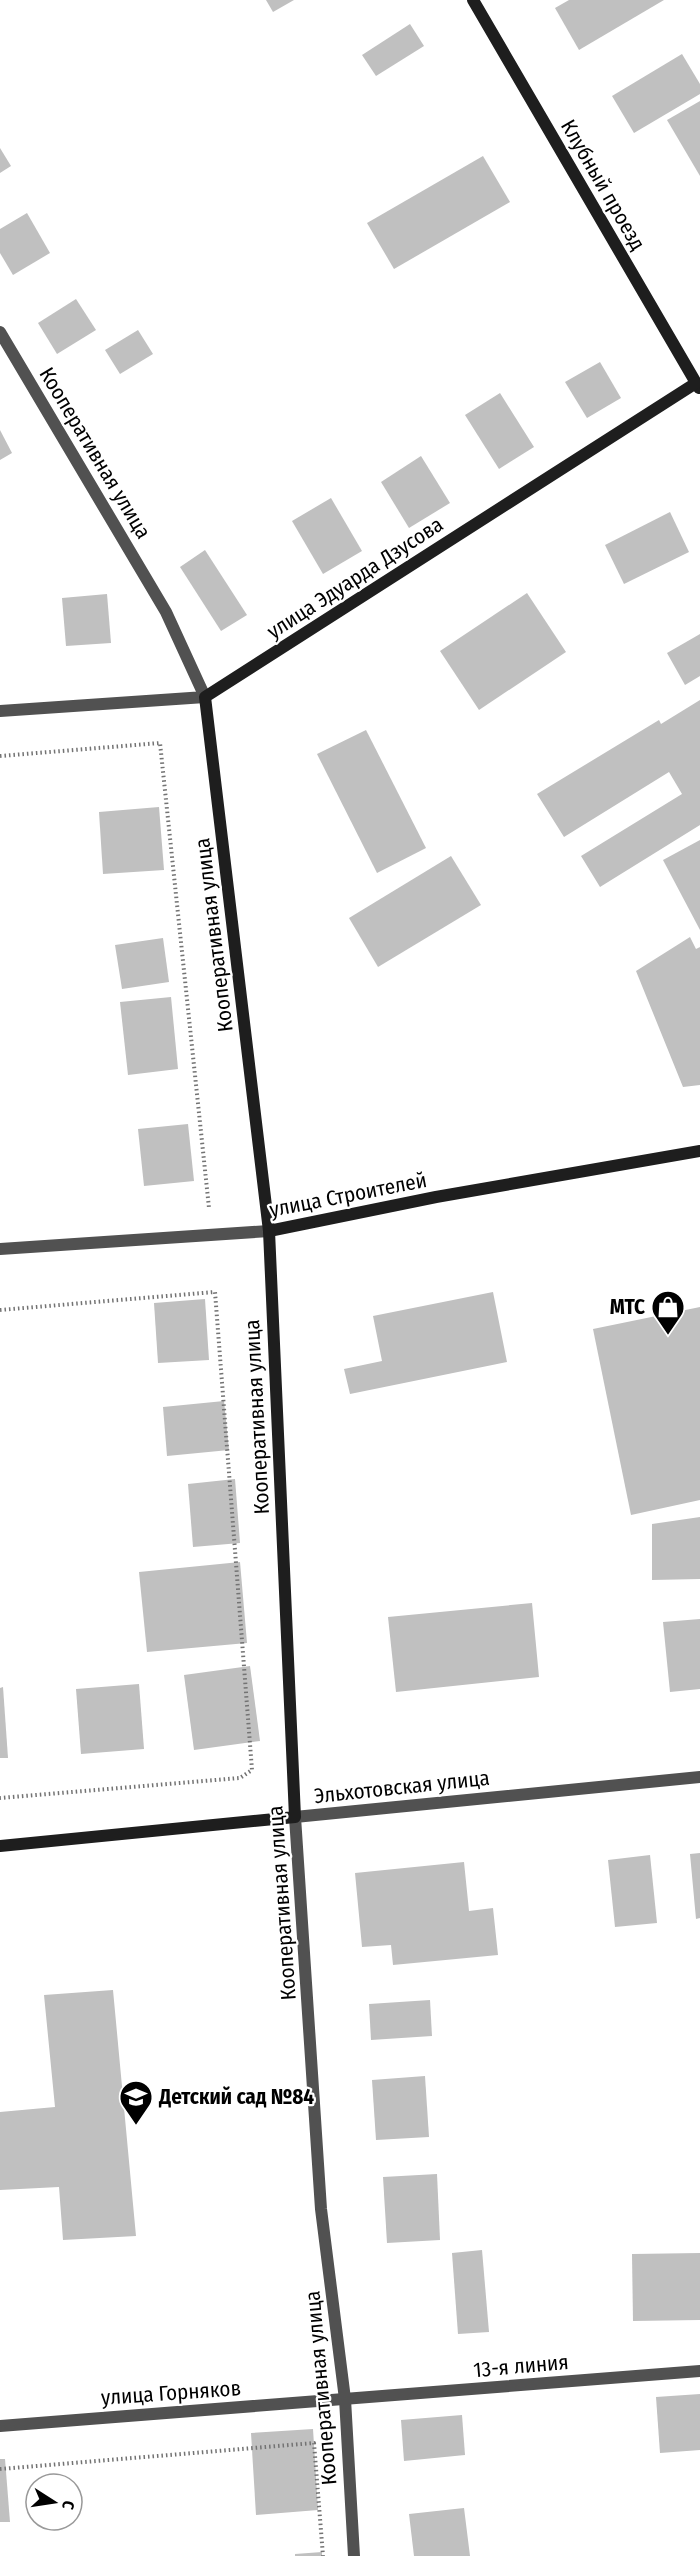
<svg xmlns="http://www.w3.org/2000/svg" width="700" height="2556" font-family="'Fira Sans Condensed',sans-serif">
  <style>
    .building { fill: #c0c0c0 }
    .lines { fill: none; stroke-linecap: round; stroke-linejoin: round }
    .path { stroke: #737373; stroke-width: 4; stroke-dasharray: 1.5 3; stroke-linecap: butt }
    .street { stroke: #515151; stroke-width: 12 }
    .secondary { stroke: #1e1e1e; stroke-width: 12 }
    .labels { text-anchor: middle; stroke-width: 4.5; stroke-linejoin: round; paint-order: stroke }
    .street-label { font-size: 21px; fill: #000; stroke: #fff }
    .poi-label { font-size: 21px; font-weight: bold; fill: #000; stroke: #fff; text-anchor: end }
  </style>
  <rect width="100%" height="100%" fill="#fff"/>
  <g class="building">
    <path d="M266,0H294L273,12Z"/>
    <path d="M569,0H664L579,50L555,8Z"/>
    <path d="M410,24L424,46L376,76L362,55Z"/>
    <path d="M682,54L700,84V94L634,133L612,96Z"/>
    <path d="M700,101V176L667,120Z"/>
    <path d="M0,148L11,166L0,173Z"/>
    <path d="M483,156L510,202L394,269L367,223Z"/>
    <path d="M27,213L50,253L13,275L0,253V229Z"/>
    <path d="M76,299L96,330L57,354L38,323Z"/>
    <path d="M138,330L153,354L120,374L105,350Z"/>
    <path d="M600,362L621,398L587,418L565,382Z"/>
    <path d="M500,393L534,447L499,469L465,415Z"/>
    <path d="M0,430L12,453L0,460Z"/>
    <path d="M421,456L450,503L409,528L381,482Z"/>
    <path d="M331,498L362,551L323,574L292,521Z"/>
    <path d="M670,512L689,552L624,584L605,545Z"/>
    <path d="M205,550L247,615L221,631L180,567Z"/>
    <path d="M527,593L566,652L479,710L440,651Z"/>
    <path d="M107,594L111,643L66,646L62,598Z"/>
    <path d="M700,634V676L685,685L667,653Z"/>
    <path d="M700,700V825L600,887L581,856L682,794L669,772L564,837L537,794L659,720L661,724Z"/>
    <path d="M366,730L426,848L377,873L317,754Z"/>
    <path d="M159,807L164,870L103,874L99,812Z"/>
    <path d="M700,840V930L663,860Z"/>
    <path d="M451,856L481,905L378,967L349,918Z"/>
    <path d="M690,937L696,949L700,947V1085L683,1087L636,971Z"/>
    <path d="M163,938L169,982L122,989L115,945Z"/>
    <path d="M171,997L178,1069L128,1075L120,1002Z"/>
    <path d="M188,1124L194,1181L144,1186L138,1129Z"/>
    <path d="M493,1292L507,1362L350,1394L344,1369L382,1361L373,1316Z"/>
    <path d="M205,1299L209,1360L158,1363L154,1303Z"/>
    <path d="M700,1307V1500L631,1515L593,1329Z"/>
    <path d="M224,1401L229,1450L167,1456L163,1407Z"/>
    <path d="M235,1479L240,1543L193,1547L188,1484Z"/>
    <path d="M700,1517V1579L652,1580V1524Z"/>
    <path d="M240,1562L247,1643L147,1652L139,1572Z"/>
    <path d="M532,1603L539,1677L396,1692L388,1617Z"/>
    <path d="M700,1619V1689L670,1692L663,1622Z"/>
    <path d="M250,1666L260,1741L194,1750L184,1675Z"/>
    <path d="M139,1684L144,1749L81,1754L76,1689Z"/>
    <path d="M3,1687L8,1758H0V1688Z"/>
    <path d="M700,1853V1918L696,1919L690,1854Z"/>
    <path d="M650,1855L657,1923L615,1927L608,1860Z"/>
    <path d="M464,1862L469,1911L493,1908L498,1955L393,1965L391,1945L362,1947L355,1873Z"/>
    <path d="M113,1990L136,2236L63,2240L59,2187L0,2190V2112L55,2107L44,1995Z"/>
    <path d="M430,2000L432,2036L371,2040L369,2004Z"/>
    <path d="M425,2076L429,2137L376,2140L372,2080Z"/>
    <path d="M437,2174L440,2240L387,2243L383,2177Z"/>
    <path d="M482,2250L489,2332L458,2334L452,2253Z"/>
    <path d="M700,2253V2320L633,2321L632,2254Z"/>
    <path d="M700,2394V2450L660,2453L656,2397Z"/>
    <path d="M462,2415L465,2455L404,2461L401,2420Z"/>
    <path d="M313,2429L318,2510L256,2515L251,2433Z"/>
    <path d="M0,2459H5L10,2522H0Z"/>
    <path d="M464,2508L470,2556H414L409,2514Z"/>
    <path d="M322,2552V2556H295V2554Z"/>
  </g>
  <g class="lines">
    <g class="path">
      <path d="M0,756L160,743L209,1208"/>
      <path d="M0,1310L215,1292L252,1770L240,1778L0,1798"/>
      <path d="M0,2469L314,2443L323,2556"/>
    </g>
    <g class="street">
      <path d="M0,332L166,612L205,697L0,711"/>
      <path d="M0,1249L269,1231"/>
      <path d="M0,2426L700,2371"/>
      <path d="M354,2556L345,2399L321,2209L295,1817L700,1777"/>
    </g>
    <g class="secondary">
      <path d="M473,0L699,388"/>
      <path d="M269,1231L436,1197L700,1151"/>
      <path d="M0,1846L295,1817L269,1231L205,697L696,383"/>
    </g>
  </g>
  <defs>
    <g id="shop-pin" transform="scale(1.725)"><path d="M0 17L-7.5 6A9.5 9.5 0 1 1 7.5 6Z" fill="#000" stroke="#fff"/><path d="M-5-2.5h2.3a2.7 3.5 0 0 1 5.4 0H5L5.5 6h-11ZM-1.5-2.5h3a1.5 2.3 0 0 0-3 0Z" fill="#fff"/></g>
    <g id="school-pin" transform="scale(1.725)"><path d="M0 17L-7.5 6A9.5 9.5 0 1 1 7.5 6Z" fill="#000" stroke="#fff"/><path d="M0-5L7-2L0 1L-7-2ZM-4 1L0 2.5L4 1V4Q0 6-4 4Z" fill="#fff"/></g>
  </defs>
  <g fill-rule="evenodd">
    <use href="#shop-pin" x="668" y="1307"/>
    <use href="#school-pin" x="136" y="2097"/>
  </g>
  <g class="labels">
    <g class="street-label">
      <text transform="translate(603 185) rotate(60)" y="7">Клубный проезд</text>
      <text transform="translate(95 453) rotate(59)" y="7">Кооперативная улица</text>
      <text transform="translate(355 578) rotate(-33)" y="7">улица Эдуарда Дзусова</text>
      <text transform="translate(214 935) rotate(-97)" y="7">Кооперативная улица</text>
      <text transform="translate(348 1195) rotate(-11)" y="7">улица Строителей</text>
      <text transform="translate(257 1417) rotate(-93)" y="7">Кооперативная улица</text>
      <text transform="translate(402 1787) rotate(-6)" y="7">Эльхотовская улица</text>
      <text transform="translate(282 1903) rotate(-94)" y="7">Кооперативная улица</text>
      <text transform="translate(521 2366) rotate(-5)" y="7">13-я линия</text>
      <text transform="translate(321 2388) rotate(-95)" y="7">Кооперативная улица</text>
      <text transform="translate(171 2393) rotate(-4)" y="7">улица Горняков</text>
    </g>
    <g class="poi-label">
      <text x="645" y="1314">МТС</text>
      <text x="159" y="2104" text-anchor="start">Детский сад №84</text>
    </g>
  </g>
  <g transform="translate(54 2502) rotate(102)"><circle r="28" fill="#ffffff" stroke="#999999" stroke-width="1.5"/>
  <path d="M0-4.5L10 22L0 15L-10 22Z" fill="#000000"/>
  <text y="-9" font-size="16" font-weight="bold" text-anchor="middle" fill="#000000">С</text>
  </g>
</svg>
